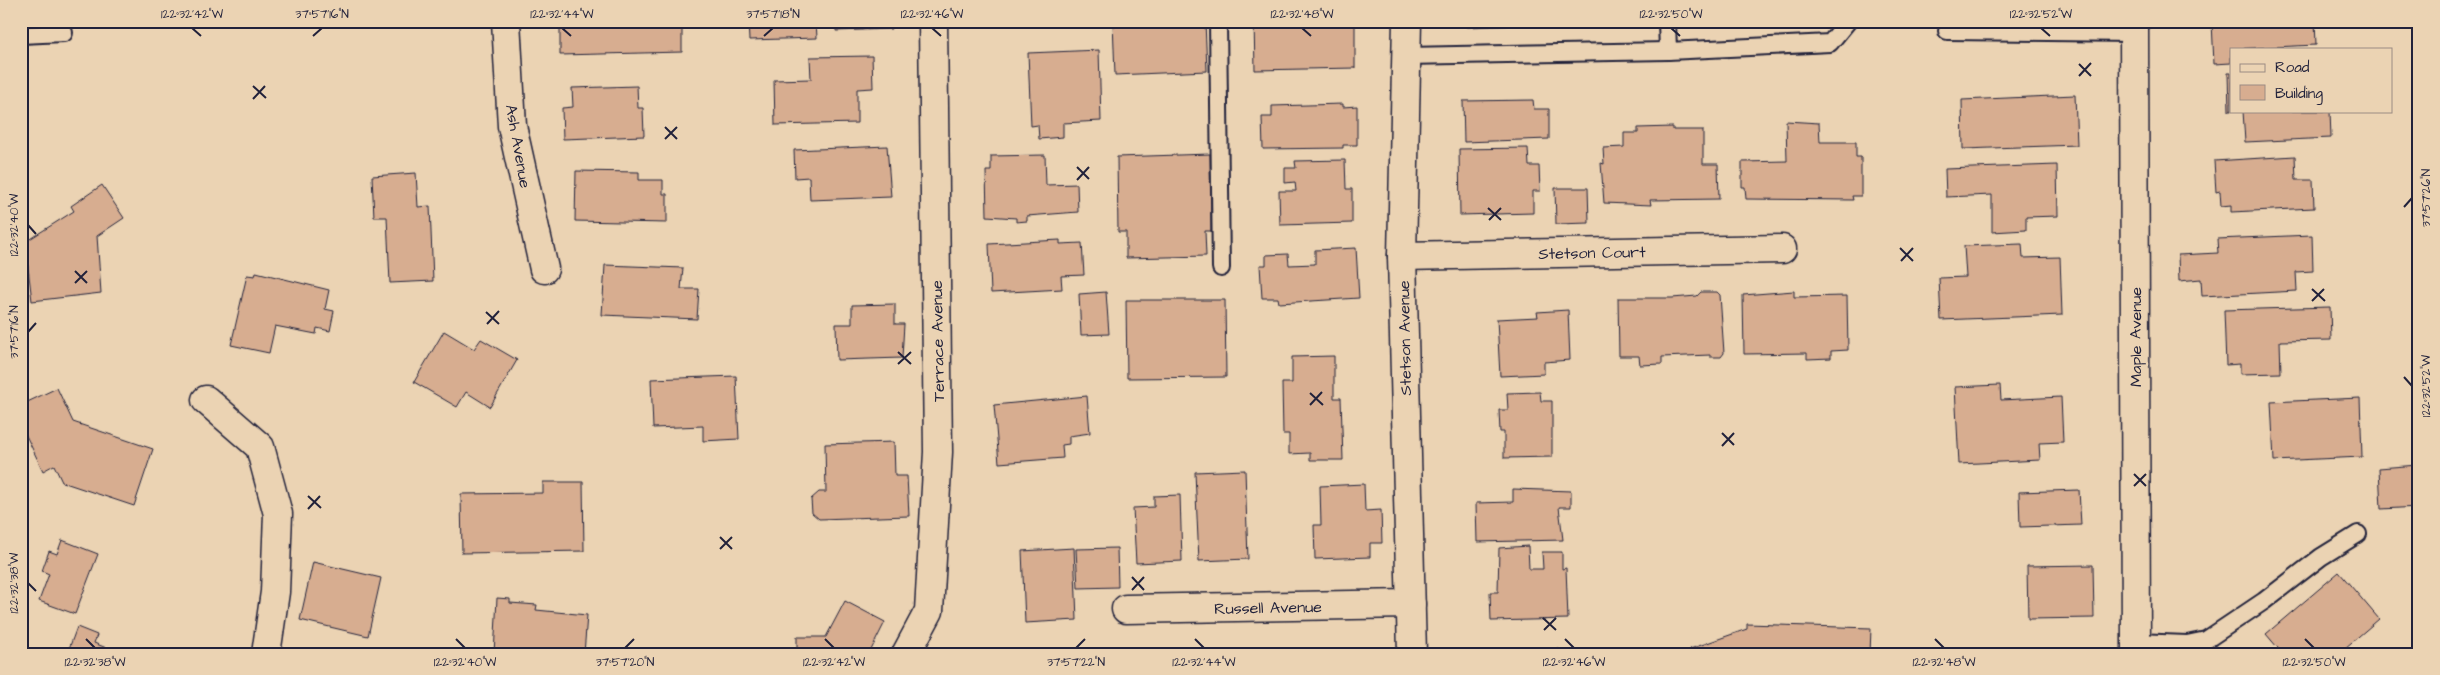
<svg xmlns="http://www.w3.org/2000/svg" width="2440" height="675" font-family="'Architects Daughter',sans-serif">
  <style>
    .building { fill: #d7ad90; stroke: #22223b }
    .lines { fill: none; stroke-linecap: round; stroke-linejoin: round }
    .service-casing { stroke: #22223b; stroke-width: 20 }
    .minor-casing { stroke: #22223b; stroke-width: 31 }
    .service { stroke: #ebd3b3; stroke-width: 16 }
    .minor { stroke: #ebd3b3; stroke-width: 28 }
    .ticks { fill: none; stroke: #22223b; stroke-width: 2 }
    .labels { text-anchor: middle; stroke-width: 4.5; stroke-linejoin: round; paint-order: stroke }
    .street-label { font-size: 16px; fill: #22223b; stroke: #ebd3b3 }
    .neatline { fill: none; stroke: #22223b; stroke-width: 2 }
    .ticks-label { font-size: 12px; text-anchor: middle; fill: #22223b }
  </style>
  <rect width="100%" height="100%" fill="#ebd3b3"/>
  <filter id="ink" filterUnits="userSpaceOnUse"><feTurbulence type="fractalNoise" baseFrequency=".02" numOctaves="2"/><feDisplacementMap in="SourceGraphic" scale="10" xChannelSelector="R" yChannelSelector="G"/><feConvolveMatrix kernelMatrix="1 2 1 2 8 2 1 2 1" color-interpolation-filters="sRGB"/></filter>
  <g filter="url(#ink)">
    <g class="building">
      <path d="M570,21H682V52L560,55V24H570Z"/>
      <path d="M748,21H816L817,38L749,40Z"/>
      <path d="M836,21H891V29L836,31Z"/>
      <path d="M1113,21H1205L1207,71L1115,75Z"/>
      <path d="M1254,21H1355V68L1255,70Z"/>
      <path d="M1467,21H1634L1467,27Z"/>
      <path d="M2315,21L2316,45L2231,49V63L2214,64L2212,22Z"/>
      <path d="M1099,50L1101,121L1063,123V137L1039,139L1038,125L1031,126L1028,53Z"/>
      <path d="M872,56L873,88L857,89V123L775,125L774,80L811,79L810,57Z"/>
      <path d="M2228,73H2231V111H2229Z"/>
      <path d="M637,86L638,108H643L644,136L563,139L562,108L573,107L572,88Z"/>
      <path d="M2075,95L2077,145L1963,149L1962,100Z"/>
      <path d="M1533,100L1534,109H1549V139L1464,142L1463,101Z"/>
      <path d="M1343,104V107L1357,106V145H1343V148L1263,149L1262,117H1272V106Z"/>
      <path d="M2243,111H2330L2331,138L2245,142Z"/>
      <path d="M1786,121L1819,123L1820,142H1856V157H1861V196H1852L1853,200L1746,199L1745,187H1742V162L1787,161Z"/>
      <path d="M1673,127V130H1703V164H1718L1719,199L1650,200L1651,205L1604,203L1601,163L1604,164L1603,148L1624,147V133H1638V128Z"/>
      <path d="M887,146L891,197L810,200L809,177L795,178L794,150Z"/>
      <path d="M1528,148L1529,166H1539L1540,191H1533V213L1460,215L1459,149Z"/>
      <path d="M1210,154L1211,231H1205L1206,256L1126,258V232H1118L1117,157Z"/>
      <path d="M1045,155L1046,185L1077,184L1078,212L1027,216V221L1016,222V218L987,216L986,171H991V156Z"/>
      <path d="M2295,156L2296,180H2313L2314,208L2231,212V205L2221,206L2220,191L2216,192L2214,161Z"/>
      <path d="M1345,160L1346,189H1352V223L1280,225L1279,191H1296L1295,182L1285,183V168H1296L1295,161Z"/>
      <path d="M2057,165L2058,216L2026,217V230L1992,232V195L1946,197L1945,169Z"/>
      <path d="M576,171L639,172V180H663V194H667V223L575,221Z"/>
      <path d="M416,173L418,207L430,206L433,281L390,283L387,217H374L372,176Z"/>
      <path d="M102,185L124,218L97,236L101,293L32,301L25,242L74,211L71,206Z"/>
      <path d="M1555,188H1588L1589,223L1556,224Z"/>
      <path d="M2312,235L2313,271L2296,272L2297,291L2202,296L2201,279L2179,281L2178,255L2218,253L2217,239Z"/>
      <path d="M1060,240V244L1082,243L1084,275L1061,276L1062,289L991,293L989,244Z"/>
      <path d="M2022,244L2023,258L2060,257L2062,315L1941,320L1939,278L1966,277L1964,246Z"/>
      <path d="M1356,248L1359,298L1279,303L1278,298H1262L1260,265H1266V255L1288,254L1289,265L1315,264V250Z"/>
      <path d="M605,265L683,268L681,289H699L697,319L602,315Z"/>
      <path d="M256,272L329,290L325,309L334,311L330,331L317,328L316,334L275,326L269,353L231,345L247,275L255,276Z"/>
      <path d="M1794,291V297L1847,296L1848,350L1831,351V358L1807,359V353L1744,354L1743,295Z"/>
      <path d="M1106,292L1109,334L1081,335L1079,294Z"/>
      <path d="M1701,292H1717L1720,295L1724,353L1721,357H1710V355L1662,357V364L1640,365L1639,356H1619L1618,298H1672L1697,296Z"/>
      <path d="M1126,300H1225L1226,377L1127,378Z"/>
      <path d="M895,304V324H904L902,358L837,360L836,324H852V305Z"/>
      <path d="M2330,307L2331,340L2280,341L2281,373L2240,374V364L2226,365L2224,310Z"/>
      <path d="M1568,310L1570,360L1544,362V374L1500,376L1497,319L1538,317L1537,312Z"/>
      <path d="M444,331L474,349L481,339L517,360L490,407L466,392L457,407L414,382Z"/>
      <path d="M1334,356V398H1341L1343,460H1310V453L1289,454V434H1283L1282,383H1292V357Z"/>
      <path d="M736,376L739,439L703,441V426L653,428L651,379Z"/>
      <path d="M2000,385L2001,400L2061,397L2063,442L2039,443L2040,460L1959,464L1955,387Z"/>
      <path d="M57,388L73,422L153,449L134,506L62,482L54,465L43,471L21,425V405Z"/>
      <path d="M1540,392L1541,401H1552V457L1504,458V432H1500L1499,410H1508L1507,393Z"/>
      <path d="M1087,396L1090,433L1069,436V444L1062,445L1063,458L999,463L994,405Z"/>
      <path d="M2360,398L2362,457L2274,461L2271,402Z"/>
      <path d="M894,442L895,476H907L909,516L819,519L812,513L811,499L819,492H826L825,444Z"/>
      <path d="M2418,465L2419,507L2381,509L2379,468Z"/>
      <path d="M1245,470L1248,559L1199,561L1195,472Z"/>
      <path d="M543,482H583L584,551L462,553L461,494L543,493Z"/>
      <path d="M1364,484L1365,511L1381,510L1382,543H1370V557L1315,559L1314,525H1321L1320,486Z"/>
      <path d="M1513,489L1571,491V507H1559L1563,540L1477,542L1476,503L1513,502Z"/>
      <path d="M2079,490L2081,525L2020,527L2019,492Z"/>
      <path d="M1180,495L1182,561L1136,563L1133,508L1154,507V496Z"/>
      <path d="M62,540L98,554L75,614L39,601L49,574L42,571L49,551L57,554Z"/>
      <path d="M1528,546L1529,569H1543L1542,552H1562V569L1566,568L1568,619L1491,621L1490,592H1498L1499,548Z"/>
      <path d="M1074,548L1077,620L1025,623L1022,551Z"/>
      <path d="M1117,548L1118,587L1078,588L1076,549Z"/>
      <path d="M313,562L381,578L368,636L300,620Z"/>
      <path d="M2093,565L2094,618L2028,619L2027,566Z"/>
      <path d="M2339,572L2379,619L2338,654H2283L2266,634Z"/>
      <path d="M497,598L510,599V603L537,605L536,610L587,615L584,654H494Z"/>
      <path d="M845,601L885,622L869,654H797V637H826Z"/>
      <path d="M1747,624L1871,628L1870,654H1691L1690,649L1747,629Z"/>
      <path d="M77,627L97,635L94,643L109,649L107,654H67Z"/>
      <path d="M1559,649V654H1498V650Z"/>
    </g>
    <g class="lines">
      <g class="service-casing">
        <g id="service">
          <path d="M1218,21L1221,268"/>
          <path d="M1667,21L1668,51L1830,43L1848,21"/>
          <path d="M1947,31L2134,33"/>
          <path d="M21,35L64,33"/>
          <path d="M1406,56L1668,51"/>
          <path d="M2136,642L2187,644L2206,640L2264,601L2321,557L2358,534"/>
        </g>
      </g>
      <g class="minor-casing">
        <g id="minor">
          <path d="M506,21L512,126L544,269"/>
          <path d="M1407,21L1402,256L1412,654"/>
          <path d="M2134,21L2136,654"/>
          <path d="M1402,256L1782,249"/>
          <path d="M206,400L260,447L278,514L275,592L266,654"/>
          <path d="M1126,609L1411,604"/>
          <path d="M906,654L929,611L938,452L933,21"/>
        </g>
      </g>
      <use href="#service" class="service"/>
      <use href="#minor" class="minor"/>
    </g>
  </g>
  <path class="ticks" d="M192,28L201,36M562,28L571,36M932,28L941,36M1302,28L1311,36M1671,28L1680,36M2041,28L2050,36M313,36L322,28M764,36L773,28M2079,64L2091,76M2079,76L2091,63M253,86L266,98M253,99L265,86M665,127L677,139M665,139L677,127M1077,167L1089,179M1077,180L1089,167M2404,207L2412,198M1488,208L1501,220M1489,220L1501,208M28,225L36,234M1900,248L1913,261M1901,261L1913,248M75,271L87,283M75,283L87,271M2312,289L2325,301M2312,301L2324,289M486,312L499,324M487,324L499,311M28,332L36,323M898,352L911,364M898,364L911,352M2404,377L2412,386M1310,393L1323,405M1310,405L1322,392M1722,433L1734,445M1722,446L1734,433M2134,474L2146,486M2134,486L2146,474M308,496L321,508M308,509L320,496M720,537L732,549M720,549L732,537M1132,577L1144,590M28,583L36,591M1132,590L1144,577M1543,618L1556,630M1544,630L1556,618M86,639L95,648M456,639L465,648M825,639L834,648M1195,639L1204,648M1565,639L1574,648M1935,639L1944,648M2305,639L2314,648M625,648L634,639M1076,648L1085,639"/>
  <g class="labels">
    <g class="street-label">
      <text transform="translate(519 146) rotate(80)" y="6">Ash Avenue</text>
      <text transform="translate(1592 252) rotate(-1)" y="6">Stetson Court</text>
      <text transform="translate(2135 337) rotate(-90)" y="6">Maple Avenue</text>
      <text transform="translate(1404 338) rotate(-91)" y="6">Stetson Avenue</text>
      <text transform="translate(937 341) rotate(-91)" y="6">Terrace Avenue</text>
      <text transform="translate(1268 607) rotate(-1)" y="6">Russell Avenue</text>
    </g>
  </g>
  <rect width="2440" height="675" fill="none" stroke="#ebd3b3" stroke-width="55"/>
  <rect x="2230" y="48" width="162" height="65" fill="#ebd3b3" stroke="#9b8c83"/>
  <rect x="2240" y="64" width="25" height="8" fill="#ebd3b3" stroke="#9b8c83"/>
  <text x="2275" y="72" font-size="15" fill="#22223b">Road</text>
  <rect x="2240" y="85" width="25" height="15" fill="#d7ad90" stroke="#9b8c83"/>
  <text x="2275" y="98" font-size="15" fill="#22223b">Building</text>
  <rect x="28" y="28" width="2384" height="620" class="neatline"/>
  <g class="ticks-label">
    <text x="192" y="18">122°32'42"W</text>
    <text x="322" y="18">37°57'16"N</text>
    <text x="562" y="18">122°32'44"W</text>
    <text x="773" y="18">37°57'18"N</text>
    <text x="932" y="18">122°32'46"W</text>
    <text x="1302" y="18">122°32'48"W</text>
    <text x="1671" y="18">122°32'50"W</text>
    <text x="2041" y="18">122°32'52"W</text>
    <text transform="translate(2426 198) rotate(-90)" y="4">37°57'26"N</text>
    <text transform="translate(14 225) rotate(-90)" y="4">122°32'40"W</text>
    <text transform="translate(14 332) rotate(-90)" y="4">37°57'16"N</text>
    <text transform="translate(2426 386) rotate(-90)" y="4">122°32'52"W</text>
    <text transform="translate(14 583) rotate(-90)" y="4">122°32'38"W</text>
    <text x="95" y="666">122°32'38"W</text>
    <text x="465" y="666">122°32'40"W</text>
    <text x="625" y="666">37°57'20"N</text>
    <text x="834" y="666">122°32'42"W</text>
    <text x="1076" y="666">37°57'22"N</text>
    <text x="1204" y="666">122°32'44"W</text>
    <text x="1574" y="666">122°32'46"W</text>
    <text x="1944" y="666">122°32'48"W</text>
    <text x="2314" y="666">122°32'50"W</text>
  </g>
</svg>
